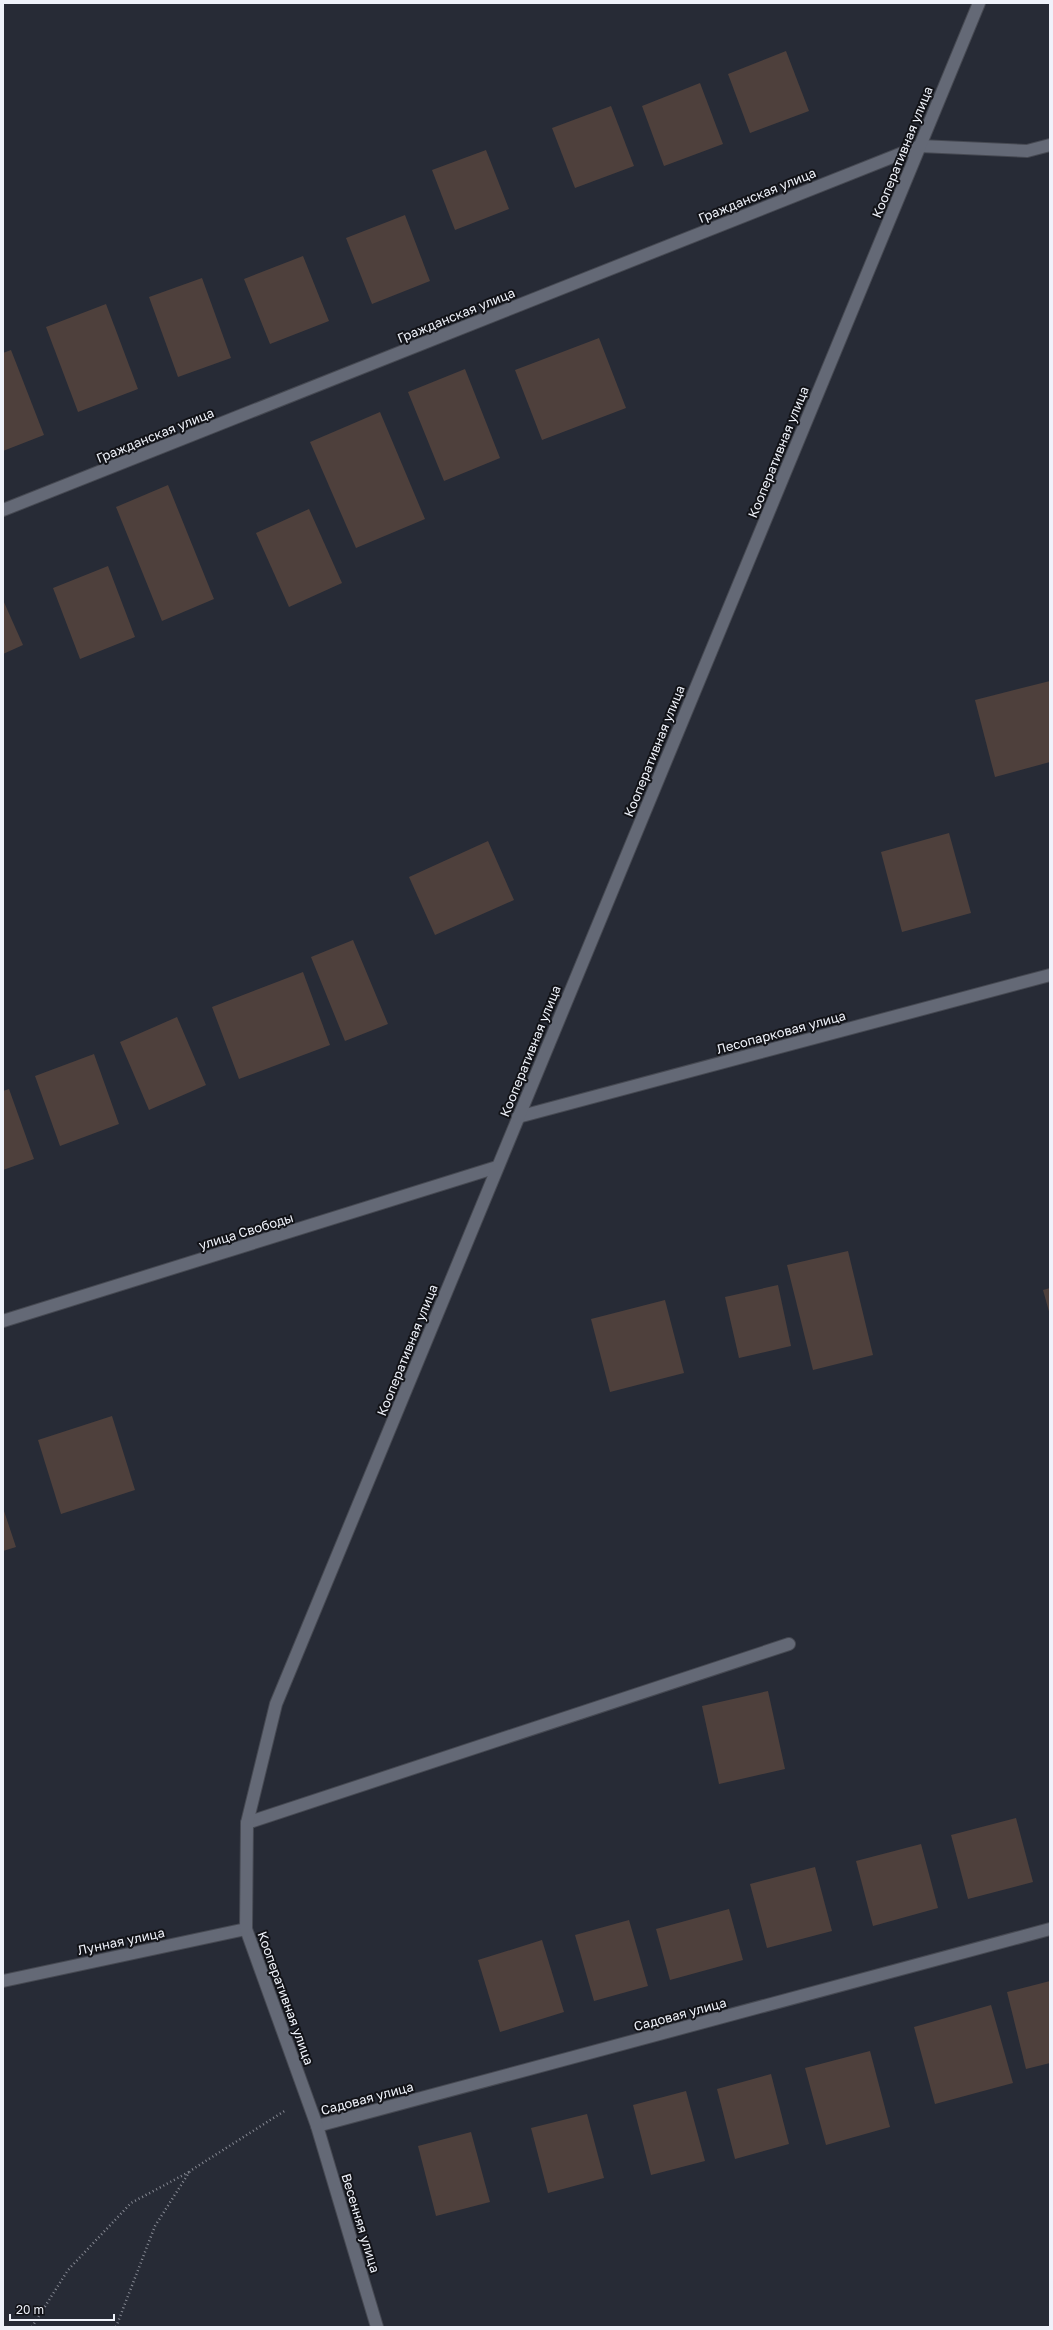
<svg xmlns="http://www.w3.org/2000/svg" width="1053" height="2330" font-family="'Golos Text',sans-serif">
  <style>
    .building { fill: #4e403c }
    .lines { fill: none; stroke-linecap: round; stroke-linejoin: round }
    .minor-casing { stroke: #464952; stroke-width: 14 }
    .path { stroke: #878a94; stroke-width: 2.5; stroke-dasharray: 1 3; stroke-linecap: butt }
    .minor { stroke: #646976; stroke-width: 12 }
    .labels { text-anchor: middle; stroke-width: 4; stroke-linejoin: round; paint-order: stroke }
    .street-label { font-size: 13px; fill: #eff2fa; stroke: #121318 }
  </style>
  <rect width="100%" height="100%" fill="#272b36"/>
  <g class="building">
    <path d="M786,51L809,111L750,133L728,74Z"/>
    <path d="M700,83L723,144L664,166L642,106Z"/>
    <path d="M611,106L634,166L575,188L552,128Z"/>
    <path d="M486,150L509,209L455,230L432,170Z"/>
    <path d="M405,215L430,281L372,304L346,238Z"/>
    <path d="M303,256L329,321L270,344L244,279Z"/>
    <path d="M202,278L231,358L178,377L149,297Z"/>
    <path d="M106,304L138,389L78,412L46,327Z"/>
    <path d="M599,338L626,408L542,440L515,370Z"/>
    <path d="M11,350L44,435L3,451V353Z"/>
    <path d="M465,369L500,458L444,481L408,392Z"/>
    <path d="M380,412L425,519L356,548L310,442Z"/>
    <path d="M168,485L214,599L162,621L116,507Z"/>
    <path d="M309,509L342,583L289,607L256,533Z"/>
    <path d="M108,566L135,637L80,659L53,588Z"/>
    <path d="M3,600L23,645L3,654Z"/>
    <path d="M1050,681V762L995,777L975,700Z"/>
    <path d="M949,833L971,913L902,932L881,852Z"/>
    <path d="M488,841L514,900L435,935L409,877Z"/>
    <path d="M353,940L388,1024L345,1041L311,957Z"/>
    <path d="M303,972L330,1045L239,1079L212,1007Z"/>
    <path d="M177,1017L206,1085L149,1110L120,1042Z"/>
    <path d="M94,1054L119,1124L60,1146L35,1076Z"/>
    <path d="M9,1089L34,1159L3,1170V1091Z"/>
    <path d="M848,1251L873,1355L813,1370L787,1265Z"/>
    <path d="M778,1285L791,1346L739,1358L725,1297Z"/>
    <path d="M1050,1288V1315L1043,1290Z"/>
    <path d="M665,1300L684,1373L610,1392L591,1319Z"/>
    <path d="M112,1416L135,1490L61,1514L38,1440Z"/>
    <path d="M3,1508L16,1547L3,1551Z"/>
    <path d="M768,1691L785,1769L719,1784L702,1706Z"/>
    <path d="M1016,1818L1033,1882L968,1899L951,1835Z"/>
    <path d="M921,1844L938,1908L873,1926L856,1861Z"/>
    <path d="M815,1867L832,1931L767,1948L750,1884Z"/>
    <path d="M729,1909L743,1960L670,1980L656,1929Z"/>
    <path d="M629,1920L648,1986L594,2001L575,1935Z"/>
    <path d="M542,1940L564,2012L500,2032L478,1960Z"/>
    <path d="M1050,1981V2063L1026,2069L1007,1992Z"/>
    <path d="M991,2005L1013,2083L935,2104L914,2027Z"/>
    <path d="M870,2051L890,2127L826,2145L805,2068Z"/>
    <path d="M771,2074L789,2144L735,2159L717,2089Z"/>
    <path d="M686,2091L705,2161L651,2175L633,2105Z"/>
    <path d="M587,2114L604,2178L548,2193L531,2128Z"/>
    <path d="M471,2132L490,2202L436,2216L418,2146Z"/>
  </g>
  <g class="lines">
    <g class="minor-casing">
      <g id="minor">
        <path d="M3,510L920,146L1027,151L1050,145"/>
        <path d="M518,1117L1050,975"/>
        <path d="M3,1321L497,1167"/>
        <path d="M247,1823L789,1644"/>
        <path d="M3,1981L246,1929"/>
        <path d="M317,2126L1050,1929"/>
        <path d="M377,2327L317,2126L246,1929L247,1823L276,1704L979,3"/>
      </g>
    </g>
    <g class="path">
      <path d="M32,2327L68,2270L131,2203L189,2172"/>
      <path d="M116,2327L155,2226L190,2171L286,2110"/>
    </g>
    <use href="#minor" class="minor"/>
  </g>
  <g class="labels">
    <g class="street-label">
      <text transform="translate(902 152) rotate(-68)" y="5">Кооперативная улица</text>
      <text transform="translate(757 195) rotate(-22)" y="5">Гражданская улица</text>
      <text transform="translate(456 315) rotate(-22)" y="5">Гражданская улица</text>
      <text transform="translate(155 435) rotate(-22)" y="5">Гражданская улица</text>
      <text transform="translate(778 452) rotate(-68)" y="5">Кооперативная улица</text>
      <text transform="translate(654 751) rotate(-68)" y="5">Кооперативная улица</text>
      <text transform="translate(781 1032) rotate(-15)" y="5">Лесопарковая улица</text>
      <text transform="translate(530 1051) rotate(-68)" y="5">Кооперативная улица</text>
      <text transform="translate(246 1231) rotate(-17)" y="5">улица Свободы</text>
      <text transform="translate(407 1350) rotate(-68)" y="5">Кооперативная улица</text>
      <text transform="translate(121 1941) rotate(-12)" y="5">Лунная улица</text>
      <text transform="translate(286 1998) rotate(70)" y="5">Кооперативная улица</text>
      <text transform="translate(680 2014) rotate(-15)" y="5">Садовая улица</text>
      <text transform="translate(367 2098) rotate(-15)" y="5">Садовая улица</text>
      <text transform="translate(361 2223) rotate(73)" y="5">Весенняя улица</text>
    </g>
  </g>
  <rect width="1053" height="2330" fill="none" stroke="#eff2fa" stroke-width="8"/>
  <path d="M10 2314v6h104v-6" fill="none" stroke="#eff2fa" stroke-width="2"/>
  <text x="16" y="2314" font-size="12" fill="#eff2fa" stroke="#121318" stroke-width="3" paint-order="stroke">20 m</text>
</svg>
